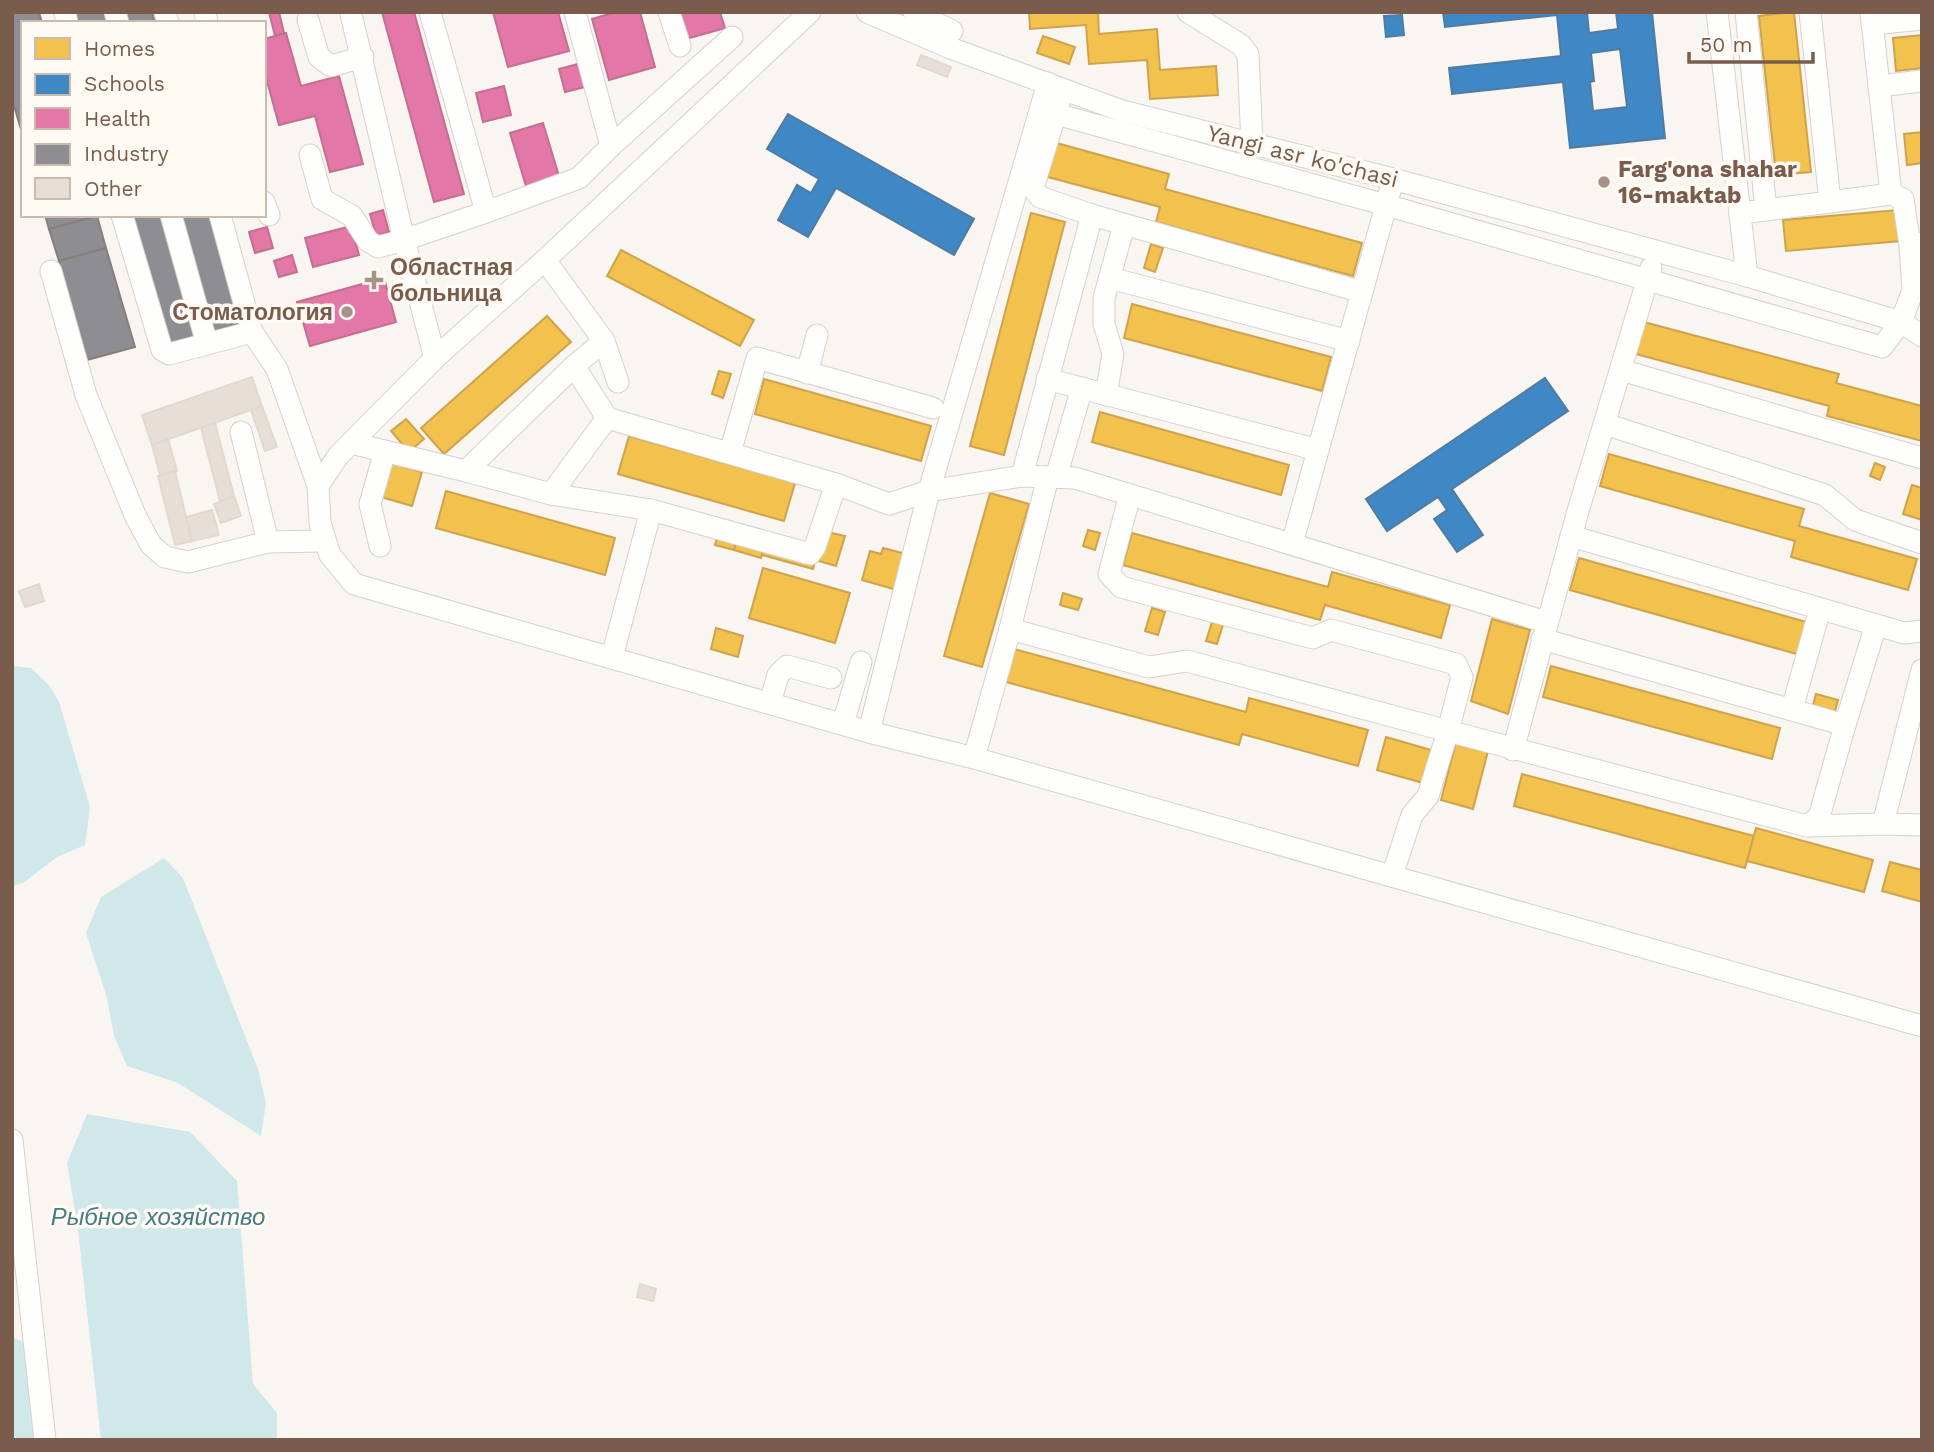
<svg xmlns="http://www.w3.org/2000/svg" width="1934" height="1452" font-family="'Work Sans',sans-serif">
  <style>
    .water { fill: #d0e8ea }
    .homes { fill: #f2c14e; stroke: #cea34e; stroke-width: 2 }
    .schools { fill: #3f88c5; stroke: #517ba1; stroke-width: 2; fill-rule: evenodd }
    .health { fill: #e377a8; stroke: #c46f8d; stroke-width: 2 }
    .industry { fill: #8d8d92; stroke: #877e7d; stroke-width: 2 }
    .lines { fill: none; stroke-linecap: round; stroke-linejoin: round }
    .river { stroke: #d0e8ea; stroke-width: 30 }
    .building { fill: #e6ded7; stroke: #e2d8d2; stroke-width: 2 }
    .minor-casing { stroke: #d7d1cb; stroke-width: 23 }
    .minor { stroke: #fefefd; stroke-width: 21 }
    .poi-dot { fill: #a69286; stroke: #fffaf3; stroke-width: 2.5 }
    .labels { text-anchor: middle; stroke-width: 7; stroke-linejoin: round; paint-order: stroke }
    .street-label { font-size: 23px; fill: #7a5c4d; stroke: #fffaf3 }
    .poi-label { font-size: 23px; font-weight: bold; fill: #7a5c4d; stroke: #fffaf3; text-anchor: start }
    .water-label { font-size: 24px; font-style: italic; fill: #437c86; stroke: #fffaf3 }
  </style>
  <rect width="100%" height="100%" fill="#f9f5f0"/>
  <g class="water">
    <path d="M12,666L31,668L49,685L59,702L90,807L85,845L57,857L23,883L12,886Z"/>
    <path d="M164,858L183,878L258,1069L266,1103L261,1136L178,1083L127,1066L114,1036L107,998L86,933L101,897Z"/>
    <path d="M87,1114L190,1132L237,1181L253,1384L277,1413V1440H101L78,1230L67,1163Z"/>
  </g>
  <g class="homes">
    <path d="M1029,12H1098L1099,34L1157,29L1160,70L1216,66L1218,95L1150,99L1147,60L1089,64L1086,25L1030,29Z"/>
    <path d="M1794,12L1811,172L1776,175L1759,16Z"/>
    <path d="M1922,35V68L1896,71L1893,38Z"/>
    <path d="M1043,36L1075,47L1069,64L1037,53Z"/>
    <path d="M1922,132V163L1907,165L1904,134Z"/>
    <path d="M1053,142L1169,174L1165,189L1362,243L1353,276L1156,222L1160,207L1044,176Z"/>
    <path d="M1898,210L1901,241L1786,251L1783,220Z"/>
    <path d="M1031,213L1065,222L1004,455L970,446Z"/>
    <path d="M1151,244L1163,248L1155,272L1144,268Z"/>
    <path d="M621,250L754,320L740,346L607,276Z"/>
    <path d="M1132,304L1331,357L1322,391L1124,338Z"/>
    <path d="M547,316L571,342L444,454L421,428Z"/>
    <path d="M1644,322L1839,374L1836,383L1922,406V441L1827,416L1829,406L1636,354Z"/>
    <path d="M719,371L731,374L723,398L712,394Z"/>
    <path d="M764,379L931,426L921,461L755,414Z"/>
    <path d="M1100,412L1289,465L1281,495L1092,442Z"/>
    <path d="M406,419L424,439L409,452L391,431Z"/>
    <path d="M629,436L795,483L784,521L618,474Z"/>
    <path d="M1609,454L1804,509L1799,526L1917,559L1908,590L1791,557L1795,541L1600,486Z"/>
    <path d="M391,463L422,472L412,506L381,497Z"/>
    <path d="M1875,463L1885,467L1880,480L1870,476Z"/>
    <path d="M1912,485L1922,488V520L1903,514Z"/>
    <path d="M446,491L615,538L605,575L436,528Z"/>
    <path d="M990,493L1029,504L982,667L944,656Z"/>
    <path d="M1088,530L1100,533L1095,550L1083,546Z"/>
    <path d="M719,531L738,536L734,550L715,545Z"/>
    <path d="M827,532L845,536L836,566L819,561Z"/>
    <path d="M1132,533L1328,587L1332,572L1450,605L1441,638L1325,605L1320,620L1123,565Z"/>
    <path d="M738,536L765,544L761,558L734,550Z"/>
    <path d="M765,544L816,558L813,569L762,555Z"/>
    <path d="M883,548L906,554L897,590L862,580L870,551L881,554Z"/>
    <path d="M1579,558L1810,623L1800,655L1570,590Z"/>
    <path d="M763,568L850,593L835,643L749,618Z"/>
    <path d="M1063,593L1082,599L1078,610L1060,605Z"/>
    <path d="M1152,608L1165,612L1158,635L1145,631Z"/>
    <path d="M1492,619L1530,630L1508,714L1471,701Z"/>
    <path d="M1212,622L1223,625L1217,644L1206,641Z"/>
    <path d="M716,628L743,636L738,657L711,649Z"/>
    <path d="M1014,649L1246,712L1249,698L1368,730L1358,766L1242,734L1239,745L1006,682Z"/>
    <path d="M1551,666L1780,728L1772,759L1543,697Z"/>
    <path d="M1816,694L1838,700L1834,715L1812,709Z"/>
    <path d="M1386,737L1431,750L1423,783L1377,770Z"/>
    <path d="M1456,742L1488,751L1473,809L1441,800Z"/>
    <path d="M1522,774L1754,836L1745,868L1514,806Z"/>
    <path d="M1756,828L1873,860L1864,892L1747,861Z"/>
    <path d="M1890,862L1922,870V902L1882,891Z"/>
  </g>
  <g class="schools">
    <path d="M1443,12H1587L1589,33L1618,29L1616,12H1652L1665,138L1570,148L1563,82L1452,94L1449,68L1561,56L1557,15L1445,27ZM1620,49L1627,107L1593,111L1590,82L1594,81L1591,53Z"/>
    <path d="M1402,15L1404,35L1386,37L1384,16Z"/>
    <path d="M788,114L974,219L954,255L836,188L808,237L778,220L797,185L811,193L819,179L767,149Z"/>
    <path d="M1545,378L1568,411L1452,489L1483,535L1457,552L1434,519L1447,510L1438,497L1387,531L1366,499Z"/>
  </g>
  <g class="health">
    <path d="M269,12H279L284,33L275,36Z"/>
    <path d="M382,12H414L464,194L434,202Z"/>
    <path d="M493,12H558L569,51L508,67Z"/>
    <path d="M616,12H640L655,67L609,80L592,19Z"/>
    <path d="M678,12H720L725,28L686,39Z"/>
    <path d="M286,33L301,86L339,76L363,164L330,172L315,116L279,125L264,70V39Z"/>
    <path d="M578,64L585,87L565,92L559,69Z"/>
    <path d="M504,86L511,115L483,122L476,93Z"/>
    <path d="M543,123L559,176L526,186L510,133Z"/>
    <path d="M383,210L389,232L376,235L370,214Z"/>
    <path d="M351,226L359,255L313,267L305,238Z"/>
    <path d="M267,227L273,248L255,253L249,232Z"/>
    <path d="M292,255L297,272L279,277L274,261Z"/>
    <path d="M384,278L396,322L310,346L297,302Z"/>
  </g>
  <g class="industry">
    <path d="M12,12H39L42,23H23V136L12,99Z"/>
    <path d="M73,12H104L107,23H76Z"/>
    <path d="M121,12H152L155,23H124Z"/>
    <path d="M45,215H97V216L49,229Z"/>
    <path d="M131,215H161L195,338L167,346Z"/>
    <path d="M179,215H210L240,327L212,335Z"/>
    <path d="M97,216L106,248L59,261L49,229Z"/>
    <path d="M106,248L135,347L87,360L59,261Z"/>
  </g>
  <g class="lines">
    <path class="river" d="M12,1353L22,1440"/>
  </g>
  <g class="building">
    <path d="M921,55L951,67L947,77L917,65Z"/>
    <path d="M252,377L262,406L152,445L142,415Z"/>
    <path d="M262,406L277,447L265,451L251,410Z"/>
    <path d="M215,423L234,496L220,501L201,428Z"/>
    <path d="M168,439L177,471L160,475L152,445Z"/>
    <path d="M175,471L192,541L175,545L158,476Z"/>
    <path d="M234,496L241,516L221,523L214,504Z"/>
    <path d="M212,510L219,535L192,541L186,517Z"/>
    <path d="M39,584L44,601L25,607L19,591Z"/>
    <path d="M640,1284L656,1289L653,1301L637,1297Z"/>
  </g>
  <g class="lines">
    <g class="minor-casing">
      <g id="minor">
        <path d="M65,12L67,23"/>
        <path d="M115,12L118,23"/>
        <path d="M165,12L168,23"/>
        <path d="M205,12L207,23"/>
        <path d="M430,12L486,212L404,240L435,358"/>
        <path d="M575,12L611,146"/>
        <path d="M669,12L680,46"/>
        <path d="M810,12L545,260L435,358L338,456L318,486L320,523L330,555L354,584L869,732L974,758L1922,1026"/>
        <path d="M867,12L953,49L1122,111L1393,179L1747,276L1901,322L1922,336"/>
        <path d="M914,12L952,31"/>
        <path d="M1188,12L1241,45L1248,54L1252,144"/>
        <path d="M1717,12L1747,276"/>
        <path d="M1746,12L1766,210"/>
        <path d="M1871,12L1879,86L1922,81"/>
        <path d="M308,20L319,57L331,66L363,57"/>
        <path d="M1872,24L1922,19"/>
        <path d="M1879,86L1891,194"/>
        <path d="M1059,103L1033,188L1040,197L1092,215"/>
        <path d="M1056,114L1386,205L1882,347L1901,322L1913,290L1910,245"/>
        <path d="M310,155L322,199L352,216L368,241L378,247L404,240L351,14"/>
        <path d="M264,202L269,215"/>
        <path d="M1830,202L1891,194L1903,199L1910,245L1922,243"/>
        <path d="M486,212L579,178L611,146L732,37"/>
        <path d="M1741,213L1830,202L1810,12"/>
        <path d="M122,215L162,350L169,354L252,332"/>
        <path d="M171,215L207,344"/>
        <path d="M220,215L252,332L277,369L318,486"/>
        <path d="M545,260L604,341L574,366L607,418L836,484L889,504L929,491L1022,476L1075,478L1546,622"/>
        <path d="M51,271L86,395L135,515L151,545L165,557L188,562L268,542L325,541"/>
        <path d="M1110,278L1349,341"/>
        <path d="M604,341L618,382"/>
        <path d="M574,366L466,471L551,494L607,418"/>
        <path d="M1621,370L1922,458"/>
        <path d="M807,373L817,335"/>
        <path d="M1047,379L1318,450"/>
        <path d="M1106,395L1113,354L1104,324V298L1124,225"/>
        <path d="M1605,424L1825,495L1855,520L1922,543"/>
        <path d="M241,432L268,542"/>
        <path d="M351,443L466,471"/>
        <path d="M730,453L757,358L933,408"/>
        <path d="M1022,476L1092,215L1362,292"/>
        <path d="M1048,477L1010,629L1149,667L1187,661L1448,731L1462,677L1456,664L1331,630L1313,638L1121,587L1109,574L1130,495"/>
        <path d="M1056,477L1082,388"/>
        <path d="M551,494L651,510L810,554L815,547L836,484"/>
        <path d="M1571,536L1904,633L1922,631"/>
        <path d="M1292,544L1390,191"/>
        <path d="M380,546L370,504L385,451"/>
        <path d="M1542,639L1845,725L1876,625"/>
        <path d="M612,657L651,510"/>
        <path d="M1922,670L1883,824L1922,825"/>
        <path d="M770,703L778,675L787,666L831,678"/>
        <path d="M1792,709L1820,609"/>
        <path d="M843,724L861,662"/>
        <path d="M869,732L929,491L1048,83"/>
        <path d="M1513,750L1578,511L1651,268"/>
        <path d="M974,758L1010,629"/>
        <path d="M1807,826L1883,824"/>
        <path d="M1392,876L1412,815L1428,796L1448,731L1807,826L1819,817L1845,725"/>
        <path d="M12,1140L45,1440"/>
      </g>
    </g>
    <use href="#minor" class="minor"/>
  </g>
  <g class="poi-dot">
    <circle cx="1604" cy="182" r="7"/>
    <path d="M370.5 269.5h7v7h7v7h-7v7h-7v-7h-7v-7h7z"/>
    <circle cx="347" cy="312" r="7"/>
  </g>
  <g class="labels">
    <g class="street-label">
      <text transform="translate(1303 156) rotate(14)" y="8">Yangi asr ko'chasi</text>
    </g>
    <g class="poi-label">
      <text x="1618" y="177">Farg'ona shahar<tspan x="1618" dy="26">16-maktab</tspan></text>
      <text x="390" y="275">Областная<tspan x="390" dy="26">больница</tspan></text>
      <text x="333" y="320" text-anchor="end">Стоматология</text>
    </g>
    <g class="water-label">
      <text x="158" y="1225">Рыбное хозяйство</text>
    </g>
  </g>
  <rect width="1934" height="1452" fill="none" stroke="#7a5c4d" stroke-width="28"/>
  <rect x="21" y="21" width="245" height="196" fill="#fffaf3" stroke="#cabbb1" stroke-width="2"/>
  <rect x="35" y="38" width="35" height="21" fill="#f2c14e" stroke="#cabbb1" stroke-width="2"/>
  <text x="84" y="56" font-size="21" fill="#7a5c4d">Homes</text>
  <rect x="35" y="74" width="35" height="21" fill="#3f88c5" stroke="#cabbb1" stroke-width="2"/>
  <text x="84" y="91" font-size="21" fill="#7a5c4d">Schools</text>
  <rect x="35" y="108" width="35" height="21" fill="#e377a8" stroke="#cabbb1" stroke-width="2"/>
  <text x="84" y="126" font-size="21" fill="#7a5c4d">Health</text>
  <rect x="35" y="144" width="35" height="21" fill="#8d8d92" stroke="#cabbb1" stroke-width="2"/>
  <text x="84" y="161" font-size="21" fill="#7a5c4d">Industry</text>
  <rect x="35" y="178" width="35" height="21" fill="#e6ded7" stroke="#cabbb1" stroke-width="2"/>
  <text x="84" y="196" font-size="21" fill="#7a5c4d">Other</text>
  <path d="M1689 52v10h124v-10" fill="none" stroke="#7a5c4d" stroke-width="3.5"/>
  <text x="1700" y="52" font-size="21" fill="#7a5c4d" stroke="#fffaf3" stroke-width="5" paint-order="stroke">50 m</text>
</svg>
